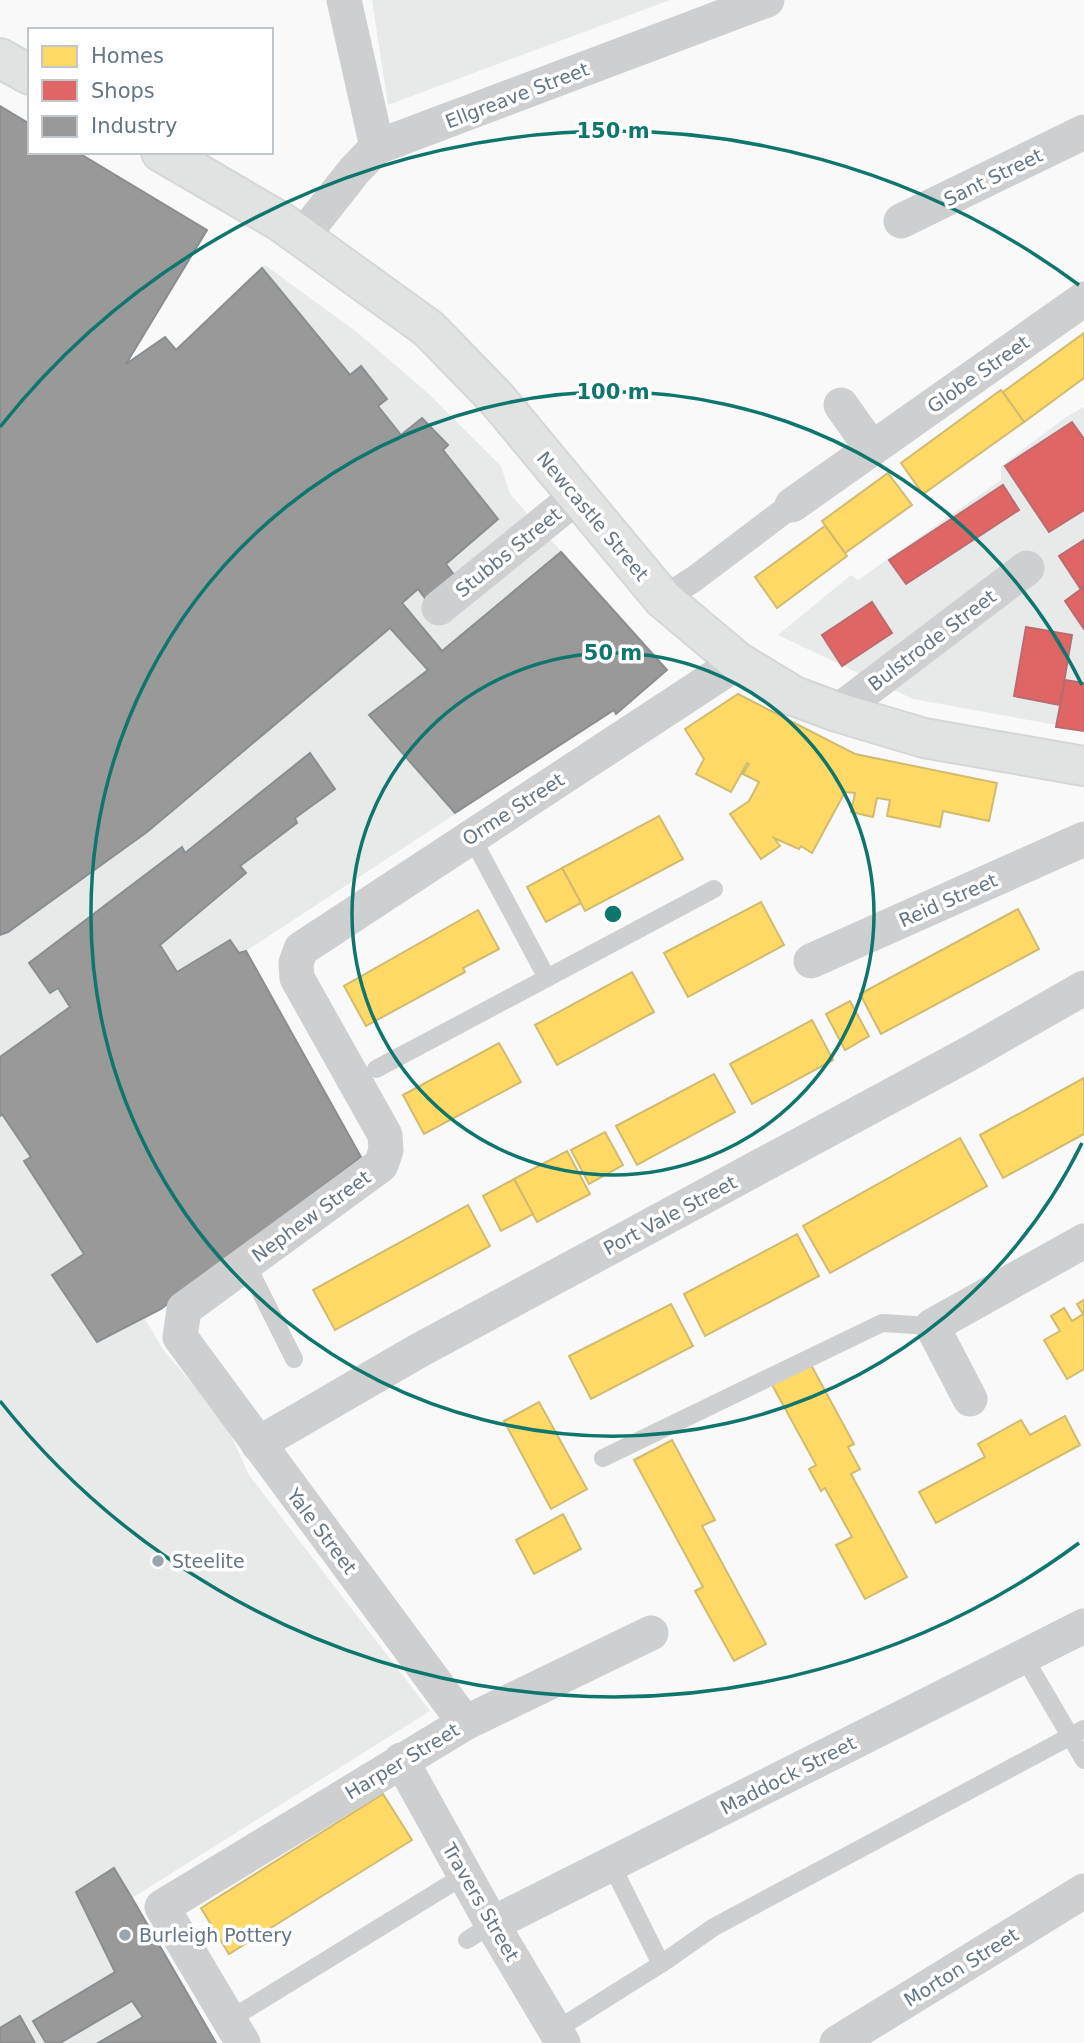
<svg xmlns="http://www.w3.org/2000/svg" width="1084" height="2043" font-family="'DejaVu Sans',sans-serif">
  <style>
    .built { fill: #e8e9e9 }
    .homes { fill: #ffd966; stroke: #d1bb6f; stroke-width: 2 }
    .shops { fill: #e06666; stroke: #bb6b6f; stroke-width: 2 }
    .industry { fill: #999; stroke: #898e92; stroke-width: 2 }
    .lines { fill: none; stroke-linecap: round; stroke-linejoin: round }
    .secondary-casing { stroke: #d5d6d7; stroke-width: 42 }
    .service { stroke: #cecfd0; stroke-width: 18 }
    .pedestrian { stroke: #cecfd0; stroke-width: 26 }
    .minor { stroke: #cecfd0; stroke-width: 35 }
    .secondary { stroke: #e1e2e2; stroke-width: 38 }
    .ring { fill: none; stroke: #0f766e; stroke-width: 3.5 }
    .poi-dot { fill: #99a4ac; stroke: #fff; stroke-width: 2.5 }
    .labels { text-anchor: middle; stroke-width: 7; stroke-linejoin: round; paint-order: stroke }
    .street-label { font-size: 19px; fill: #657683; stroke: #fff }
    .poi-label { font-size: 19px; fill: #657683; stroke: #fff; text-anchor: start }
    .centre { fill: #0f766e; stroke: #fff; stroke-width: 3.5 }
    .ring-label { font-size: 21px; text-anchor: middle; font-weight: bold; fill: #0f766e; stroke: #fff; stroke-width: 7; stroke-linejoin: round; paint-order: stroke }
  </style>
  <rect width="100%" height="100%" fill="#f9f9f9"/>
  <g class="built">
    <path d="M372,0H670L388,105Z"/>
    <path d="M0,106L30,152L127,363L165,337L177,349L265,265L358,333L429,394L501,466L510,494L667,670L616,714L613,711L246,951L361,1157L161,1309L145,1319L164,1351L224,1420L249,1475L430,1711L132,1898L216,2043H0Z"/>
    <path d="M1084,407V730L913,699L778,635L851,575L858,580L1001,480V466L1066,417Z"/>
  </g>
  <g class="homes">
    <path d="M1084,333V378L1024,422L1003,392Z"/>
    <path d="M1001,390L1024,422L923,494L901,463Z"/>
    <path d="M888,473L912,505L845,553L822,521Z"/>
    <path d="M825,526L847,556L777,608L755,577Z"/>
    <path d="M738,694L855,754L997,783L989,821L943,811L940,827L887,816L890,800L877,798L873,817L851,812L855,793L845,792L812,853L801,846L799,849L774,838L780,846L761,859L730,814L749,801L759,782L743,774L749,764L747,763L731,792L696,774L704,759L685,729Z"/>
    <path d="M659,816L683,859L585,911L562,868Z"/>
    <path d="M562,868L581,903L546,922L527,887Z"/>
    <path d="M761,902L784,945L688,997L664,953Z"/>
    <path d="M1018,909L1039,949L881,1034L860,994Z"/>
    <path d="M478,910L499,949L463,968L465,972L366,1026L344,986Z"/>
    <path d="M632,972L654,1012L557,1065L535,1025Z"/>
    <path d="M850,1001L869,1036L845,1050L826,1014Z"/>
    <path d="M812,1020L833,1060L752,1104L730,1064Z"/>
    <path d="M499,1043L521,1082L424,1134L403,1095Z"/>
    <path d="M714,1074L735,1112L637,1165L616,1126Z"/>
    <path d="M1084,1078V1134L1003,1178L980,1135Z"/>
    <path d="M605,1132L623,1165L589,1184L571,1150Z"/>
    <path d="M960,1138L987,1186L830,1273L803,1226Z"/>
    <path d="M567,1151L590,1194L537,1222L514,1179Z"/>
    <path d="M514,1179L533,1214L501,1231L483,1196Z"/>
    <path d="M468,1205L490,1246L335,1330L313,1290Z"/>
    <path d="M797,1234L819,1276L705,1336L684,1294Z"/>
    <path d="M1084,1300V1369L1067,1379L1044,1340L1060,1331L1051,1316L1064,1308L1072,1321L1083,1314L1077,1304Z"/>
    <path d="M671,1304L693,1346L591,1399L569,1356Z"/>
    <path d="M810,1363L854,1444L848,1447L860,1469L851,1474L907,1577L865,1599L836,1545L852,1537L825,1488L821,1491L809,1469L816,1465L771,1383Z"/>
    <path d="M539,1402L587,1489L551,1509L504,1421Z"/>
    <path d="M1065,1416L1080,1445L936,1523L919,1492L985,1457L978,1444L1021,1420L1030,1435Z"/>
    <path d="M672,1440L715,1520L702,1526L766,1644L734,1661L695,1591L703,1587L634,1460Z"/>
    <path d="M563,1514L581,1549L534,1574L516,1540Z"/>
    <path d="M383,1794L412,1840L229,1954L201,1908Z"/>
  </g>
  <g class="shops">
    <path d="M1072,422L1084,439V510L1049,532L1005,466Z"/>
    <path d="M1003,485L1019,510L906,584L889,560Z"/>
    <path d="M1084,540V586L1080,588L1059,556Z"/>
    <path d="M1084,587V629L1065,601Z"/>
    <path d="M872,602L892,633L842,666L822,635Z"/>
    <path d="M1026,627L1072,635L1060,705L1014,696Z"/>
    <path d="M1065,680L1084,683V731L1056,727Z"/>
  </g>
  <g class="industry">
    <path d="M0,106L30,124V152H77L207,230L126,364L165,337L176,350L262,268L350,375L361,366L387,399L378,406L401,435L422,418L448,445L443,450L498,519L446,564L458,580L428,602L418,589L402,603L442,651L561,552L667,670L616,714L614,710L455,813L369,715L428,670L390,628L147,832L8,932L0,935Z"/>
    <path d="M310,753L335,789L295,818L297,823L240,866L246,873L160,945L177,972L230,940L239,953L246,951L361,1157L161,1309L97,1342L52,1275L84,1254L24,1161L31,1157L2,1114L0,1116V1057L70,1007L58,988L50,993L29,963L182,847L185,853Z"/>
    <path d="M114,1868L132,1898L216,2043H98L143,2017L132,2001L60,2043H46L33,2021L115,1972L76,1892Z"/>
    <path d="M20,2016L35,2043H0V2028Z"/>
  </g>
  <g class="lines">
    <g class="secondary-casing">
      <g id="secondary">
        <path d="M0,58L30,75"/>
        <path d="M161,152L281,222L429,329L497,399L663,599L738,662L794,696L837,712L924,738L1084,766"/>
      </g>
    </g>
    <g class="service">
      <path d="M471,836L547,978"/>
      <path d="M376,1069L714,889"/>
      <path d="M246,1263L294,1359"/>
      <path d="M603,1458L882,1323L932,1326"/>
      <path d="M1024,1657L1084,1760"/>
      <path d="M611,1864L661,1964"/>
      <path d="M467,1940L492,1924"/>
      <path d="M229,2020L465,1875"/>
      <path d="M556,2030L661,1964L714,1927L1084,1729"/>
    </g>
    <path class="pedestrian" d="M663,599L694,579L792,505"/>
    <g class="minor">
      <path d="M344,0L377,147"/>
      <path d="M901,221L1084,132"/>
      <path d="M302,237L354,171L377,147L767,0"/>
      <path d="M841,405L872,449"/>
      <path d="M792,505L1084,299"/>
      <path d="M439,608L576,497"/>
      <path d="M837,712L1027,568"/>
      <path d="M811,961L1084,839"/>
      <path d="M970,1399L932,1326L1084,1241"/>
      <path d="M258,1444L418,1351L972,1052L1084,988"/>
      <path d="M465,1723L180,1337L184,1309L381,1165L386,1150L385,1135L297,978L296,963L301,949L738,662"/>
      <path d="M401,1760L492,1924L563,2043"/>
      <path d="M492,1924L1084,1626"/>
      <path d="M243,2043L162,1907L465,1723L651,1633"/>
      <path d="M837,2043L1084,1891"/>
    </g>
    <use href="#secondary" class="secondary"/>
  </g>
  <g class="ring">
    <circle cx="613" cy="914" r="261"/>
    <path d="M1082 1143A522 522 0 1 1 1082 685"/>
    <path d="M1079 1543A783 783 0 0 1 0 1401M0 427A783 783 0 0 1 1079 285"/>
  </g>
  <g class="poi-dot">
    <circle cx="158" cy="1561" r="7"/>
    <circle cx="125" cy="1935" r="7"/>
  </g>
  <g class="labels">
    <g class="street-label">
      <text transform="translate(517 95) rotate(-21)" y="7">Ellgreave Street</text>
      <text transform="translate(993 177) rotate(-26)" y="7">Sant Street</text>
      <text transform="translate(978 374) rotate(-35)" y="7">Globe Street</text>
      <text transform="translate(593 516) rotate(50)" y="7">Newcastle Street</text>
      <text transform="translate(508 552) rotate(-39)" y="7">Stubbs Street</text>
      <text transform="translate(932 640) rotate(-37)" y="7">Bulstrode Street</text>
      <text transform="translate(513 809) rotate(-33)" y="7">Orme Street</text>
      <text transform="translate(948 900) rotate(-24)" y="7">Reid Street</text>
      <text transform="translate(670 1215) rotate(-28)" y="7">Port Vale Street</text>
      <text transform="translate(311 1216) rotate(-36)" y="7">Nephew Street</text>
      <text transform="translate(322 1531) rotate(53)" y="7">Yale Street</text>
      <text transform="translate(402 1761) rotate(-31)" y="7">Harper Street</text>
      <text transform="translate(788 1775) rotate(-27)" y="7">Maddock Street</text>
      <text transform="translate(481 1902) rotate(60)" y="7">Travers Street</text>
      <text transform="translate(961 1967) rotate(-32)" y="7">Morton Street</text>
    </g>
    <g class="poi-label">
      <text x="172" y="1568">Steelite</text>
      <text x="139" y="1942">Burleigh Pottery</text>
    </g>
  </g>
  <circle cx="613" cy="914" r="10" class="centre"/>
  <g class="ring-label">
    <text x="613" y="138">150 m</text>
    <text x="613" y="399">100 m</text>
    <text x="613" y="660">50 m</text>
  </g>
  <rect x="28" y="28" width="245" height="126" fill="#ffffff" stroke="#c1c8cd" stroke-width="2"/>
  <rect x="42" y="46" width="35" height="21" fill="#ffd966" stroke="#c1c8cd" stroke-width="2"/>
  <text x="91" y="63" font-size="21" fill="#657683">Homes</text>
  <rect x="42" y="80" width="35" height="21" fill="#e06666" stroke="#c1c8cd" stroke-width="2"/>
  <text x="91" y="98" font-size="21" fill="#657683">Shops</text>
  <rect x="42" y="116" width="35" height="21" fill="#999999" stroke="#c1c8cd" stroke-width="2"/>
  <text x="91" y="133" font-size="21" fill="#657683">Industry</text>
</svg>
